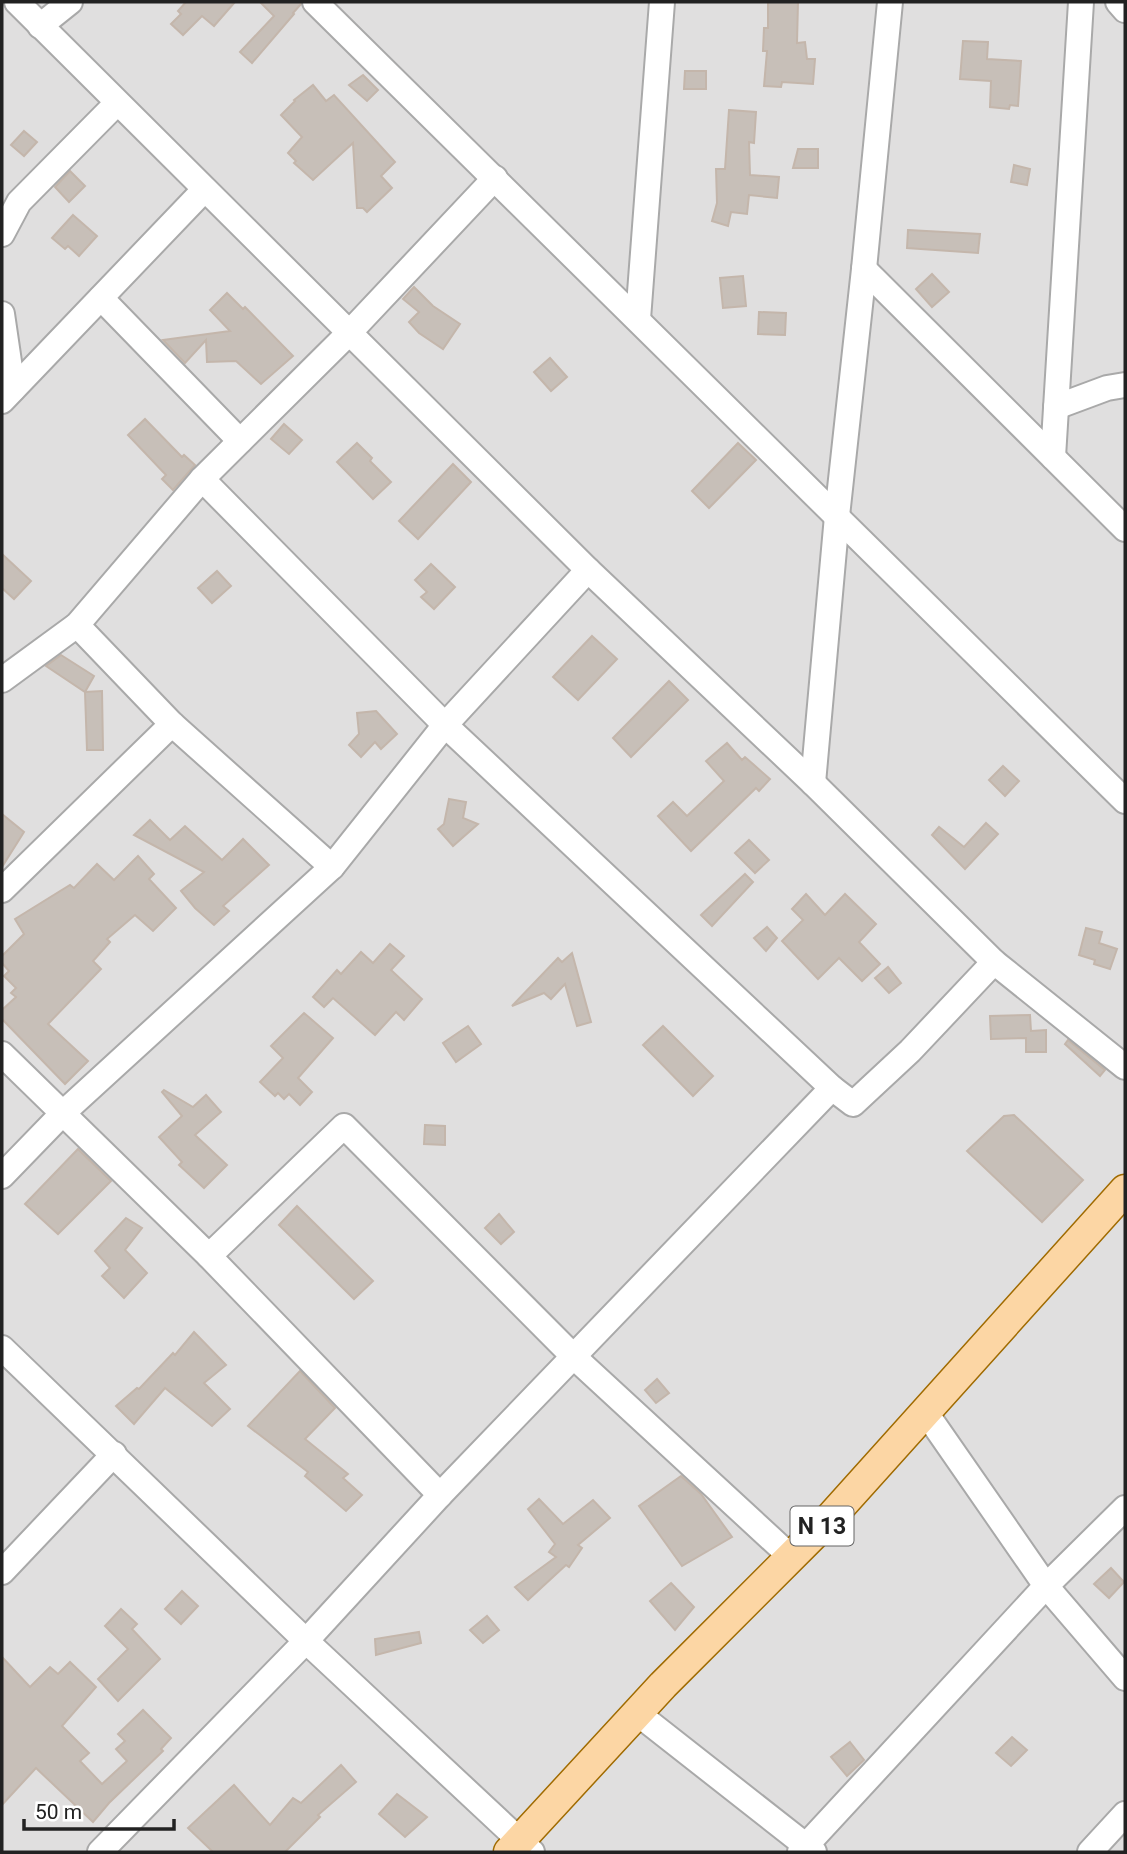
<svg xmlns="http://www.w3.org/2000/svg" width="1127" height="1854" font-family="Roboto,sans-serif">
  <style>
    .residential { fill: #e0dfdf }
    .building { fill: #c7bfb8; stroke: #c4b6ab; stroke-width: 2 }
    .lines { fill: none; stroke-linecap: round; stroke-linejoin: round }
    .minor-casing { stroke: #a9a9a9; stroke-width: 28 }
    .major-casing { stroke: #a06b00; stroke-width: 33 }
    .minor { stroke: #fff; stroke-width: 24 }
    .major { stroke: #fcd6a4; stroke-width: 30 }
    .labels { text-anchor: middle; stroke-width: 6; stroke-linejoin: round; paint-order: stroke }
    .shield { fill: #fff; stroke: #646464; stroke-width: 2 }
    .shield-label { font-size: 23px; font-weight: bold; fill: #222 }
  </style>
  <rect width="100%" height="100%" fill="#f2efe9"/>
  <rect class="residential" x="2" y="2" width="1123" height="1850"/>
  <g class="building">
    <path d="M186,2H235L214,26L202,16L183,35L171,24L181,14L178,11Z"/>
    <path d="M260,2H301V4L293,13L294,14L252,63L240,52L274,16Z"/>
    <path d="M768,2H798L797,43L805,42L807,59H815L813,84L782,82L781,87L764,86L767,51H763L764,28H768Z"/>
    <path d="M963,41L988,42L987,59L1021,61L1018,106L1010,105L1009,109L990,107L991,81L960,79Z"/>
    <path d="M685,71H706V89H684Z"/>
    <path d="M363,75L378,90L367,101L349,85Z"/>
    <path d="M313,85L326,101L334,95L395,162L381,176L392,188L367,212L363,208H357L353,143L313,180L294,163L296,161L288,153L302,137L281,115L295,101L294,100Z"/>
    <path d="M729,110L756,112L754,143L749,142L750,175L779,177L777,198L749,195L747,214L731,212L728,226L712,221L717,203L716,169H725Z"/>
    <path d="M24,131L37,142L24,156L11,145Z"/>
    <path d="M798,149H818V168H793Z"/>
    <path d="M1014,165L1030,169L1027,185L1011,182Z"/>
    <path d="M70,171L85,186L69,202L55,187Z"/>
    <path d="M73,215L97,236L79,256L68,246L65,249L52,238Z"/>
    <path d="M908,230L980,234L978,253L907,248Z"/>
    <path d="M932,274L949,292L932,307L916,289Z"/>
    <path d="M743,276L746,306L723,308L720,278Z"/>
    <path d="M414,287L433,306L460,324L443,349L419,333L409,322L419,312L403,299Z"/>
    <path d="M227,293L243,309L245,307L293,356L261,384L236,361L207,362L206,340L185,363L163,340L230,331L210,310Z"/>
    <path d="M759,312L786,313L785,335L758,334Z"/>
    <path d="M550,358L567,377L551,391L534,372Z"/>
    <path d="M145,419L182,457L184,455L195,465L173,490L162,479L166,475L128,435Z"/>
    <path d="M284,424L302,440L289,454L271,439Z"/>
    <path d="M357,443L372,458L370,461L391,482L373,499L337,462Z"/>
    <path d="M738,443L756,460L709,508L692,491Z"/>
    <path d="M453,464L471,482L418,539L399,521Z"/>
    <path d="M2,554L31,581L14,599L2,588Z"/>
    <path d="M431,564L455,587L434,609L421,597L427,592L415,580Z"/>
    <path d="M217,571L231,586L212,603L198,588Z"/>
    <path d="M592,636L617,659L578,700L553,677Z"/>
    <path d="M61,655L94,676L85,692L46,666Z"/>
    <path d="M669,681L688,700L631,757L613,738Z"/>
    <path d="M102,691L103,750H87L85,692Z"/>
    <path d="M376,711L397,734L381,749L375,742L361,757L349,745L359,734L357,713Z"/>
    <path d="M727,743L742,760L745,757L770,779L759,791L756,788L691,851L658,816L673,802L687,816L724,781L706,761Z"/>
    <path d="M1003,766L1019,781L1005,796L989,780Z"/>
    <path d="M449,799L466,802L463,818L478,824L453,846L438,829L444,824Z"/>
    <path d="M2,814L24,832L2,867Z"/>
    <path d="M150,820L170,840L185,826L222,860L243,839L269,865L223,906L229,911L214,925L195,908L181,891L204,872L134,835Z"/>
    <path d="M986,823L998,834L965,869L932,835L939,827L964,847Z"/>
    <path d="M749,840L769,860L755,873L735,853Z"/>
    <path d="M138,856L154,874L149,879L176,908L153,931L135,915L107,939L110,942L93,961L101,969L48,1024L88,1061L65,1084L2,1019V1010L16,997L11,993L16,988L4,976L9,971L2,963V956L24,934L15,919L70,885L74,888L97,864L114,880Z"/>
    <path d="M745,874L753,882L712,926L701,915Z"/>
    <path d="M806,894L825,915L845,894L876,924L859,942L880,964L862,981L839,958L818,979L782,941L803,920L792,909Z"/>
    <path d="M767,927L777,938L766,951L754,938Z"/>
    <path d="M1086,928L1102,932L1099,943L1117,949L1110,969L1094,964L1095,960L1079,955Z"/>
    <path d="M390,944L404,956L391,970L422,999L404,1020L396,1012L375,1035L333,998L324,1007L313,997L337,970L341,974L361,952L373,963Z"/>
    <path d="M572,953L591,1022L577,1026L565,984L551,999L544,993L512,1006L558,958L562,962Z"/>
    <path d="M888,967L901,983L889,993L875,978Z"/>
    <path d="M304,1013L333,1038L298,1078L312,1092L300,1105L289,1094L284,1099L278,1093L275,1096L260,1082L283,1058L271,1046Z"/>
    <path d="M1030,1015L1031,1031L1046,1030V1052H1026V1038L991,1039L990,1016Z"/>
    <path d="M468,1026L481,1044L456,1062L443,1043Z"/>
    <path d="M663,1026L713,1076L693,1096L643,1045Z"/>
    <path d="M1068,1040L1105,1070L1100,1076L1065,1044Z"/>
    <path d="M164,1090L193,1107L206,1095L221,1112L195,1135L227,1165L204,1188L179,1165L182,1162L159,1137L182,1116L162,1092Z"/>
    <path d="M1014,1115L1083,1180L1042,1222L967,1151L1004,1116Z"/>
    <path d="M425,1125L445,1126V1145L424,1144Z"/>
    <path d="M78,1149L111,1181L58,1234L25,1204Z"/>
    <path d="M297,1206L373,1281L354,1299L279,1225Z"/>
    <path d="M499,1214L514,1232L501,1244L485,1228Z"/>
    <path d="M126,1218L142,1228L125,1250L147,1273L124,1298L102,1276L110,1268L95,1251Z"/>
    <path d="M194,1332L226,1365L204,1383L230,1409L212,1426L165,1388L134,1424L116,1406L137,1388L139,1389L173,1353L175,1355Z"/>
    <path d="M300,1371L335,1408L305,1439L348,1474L343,1478L362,1495L346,1511L305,1476L308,1472L248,1426Z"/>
    <path d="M657,1379L669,1393L656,1403L645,1390Z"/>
    <path d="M681,1476L701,1494L732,1537L682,1566L639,1506Z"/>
    <path d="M539,1499L563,1524L593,1500L610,1518L578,1545L582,1548L569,1567L566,1565L528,1600L515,1587L556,1557L549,1552L555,1544L528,1509Z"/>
    <path d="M1111,1568L1124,1582L1109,1598L1094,1584Z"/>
    <path d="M671,1583L694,1607L675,1630L650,1601Z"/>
    <path d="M182,1591L198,1606L181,1624L165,1609Z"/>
    <path d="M121,1609L137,1624L132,1629L160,1659L118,1701L98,1679L128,1649L105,1626Z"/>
    <path d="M487,1616L499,1630L483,1643L470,1630Z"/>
    <path d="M419,1632L421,1643L376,1655L375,1639Z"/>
    <path d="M2,1657L30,1687L50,1667L58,1674L70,1662L96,1687L62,1726L89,1753L80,1761L102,1784L127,1761L116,1749L125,1741L118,1734L143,1710L171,1738L161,1749L163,1751L109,1803L93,1822L36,1768L2,1805Z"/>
    <path d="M1012,1737L1027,1750L1011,1766L996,1753Z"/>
    <path d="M850,1742L864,1760L847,1776L831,1757Z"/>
    <path d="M341,1765L356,1782L318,1815L320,1817L285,1852H213L188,1828L234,1785L270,1825L293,1798L301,1803Z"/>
    <path d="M397,1794L427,1817L405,1837L379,1814Z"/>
  </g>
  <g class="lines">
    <g class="minor-casing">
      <g id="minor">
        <path d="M17,2L588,570L813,783L994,962L1125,1067"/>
        <path d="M315,2L1125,801"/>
        <path d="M1118,2L1125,10"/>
        <path d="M40,26L70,2"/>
        <path d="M2,234L19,202L117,103"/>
        <path d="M864,269L1125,529"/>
        <path d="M101,298L240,441"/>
        <path d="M2,314L13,389"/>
        <path d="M638,319L662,2"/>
        <path d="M2,401L204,190"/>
        <path d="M1056,407L1107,388L1125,385"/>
        <path d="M1053,457L1081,2"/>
        <path d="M202,479L445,725L832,1088"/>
        <path d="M77,625L172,724L332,867"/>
        <path d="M2,680L77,625L202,479L349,333L495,178"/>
        <path d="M813,783L837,516L864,269L890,2"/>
        <path d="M2,890L172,724"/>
        <path d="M2,1054L209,1256L440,1495"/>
        <path d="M2,1176L63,1113L332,867L445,725L588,570"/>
        <path d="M209,1256L344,1126L574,1357L791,1557"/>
        <path d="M2,1348L306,1641L532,1852"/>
        <path d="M926,1413L1046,1586L1125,1678"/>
        <path d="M2,1572L114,1454"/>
        <path d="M637,1713L814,1852"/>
        <path d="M100,1852L306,1641L440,1495L832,1088L853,1104L910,1051L994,962"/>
        <path d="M800,1852L1046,1586L1125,1508"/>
        <path d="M1090,1852L1125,1814"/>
      </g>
    </g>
    <g class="major-casing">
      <path id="major" d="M509,1852L663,1685L830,1518L1125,1190"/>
    </g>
    <use href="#minor" class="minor"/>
    <use href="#major" class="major"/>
  </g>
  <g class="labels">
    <rect class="shield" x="790.5" y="1506.5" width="63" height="39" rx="5"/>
    <g class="shield-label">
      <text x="822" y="1534">N 13</text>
    </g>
  </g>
  <rect width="1127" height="1854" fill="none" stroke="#222222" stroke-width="7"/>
  <path d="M24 1819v10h150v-10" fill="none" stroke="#222222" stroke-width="3.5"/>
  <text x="35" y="1819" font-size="21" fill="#222222" stroke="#ffffff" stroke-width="5" paint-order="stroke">50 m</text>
</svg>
